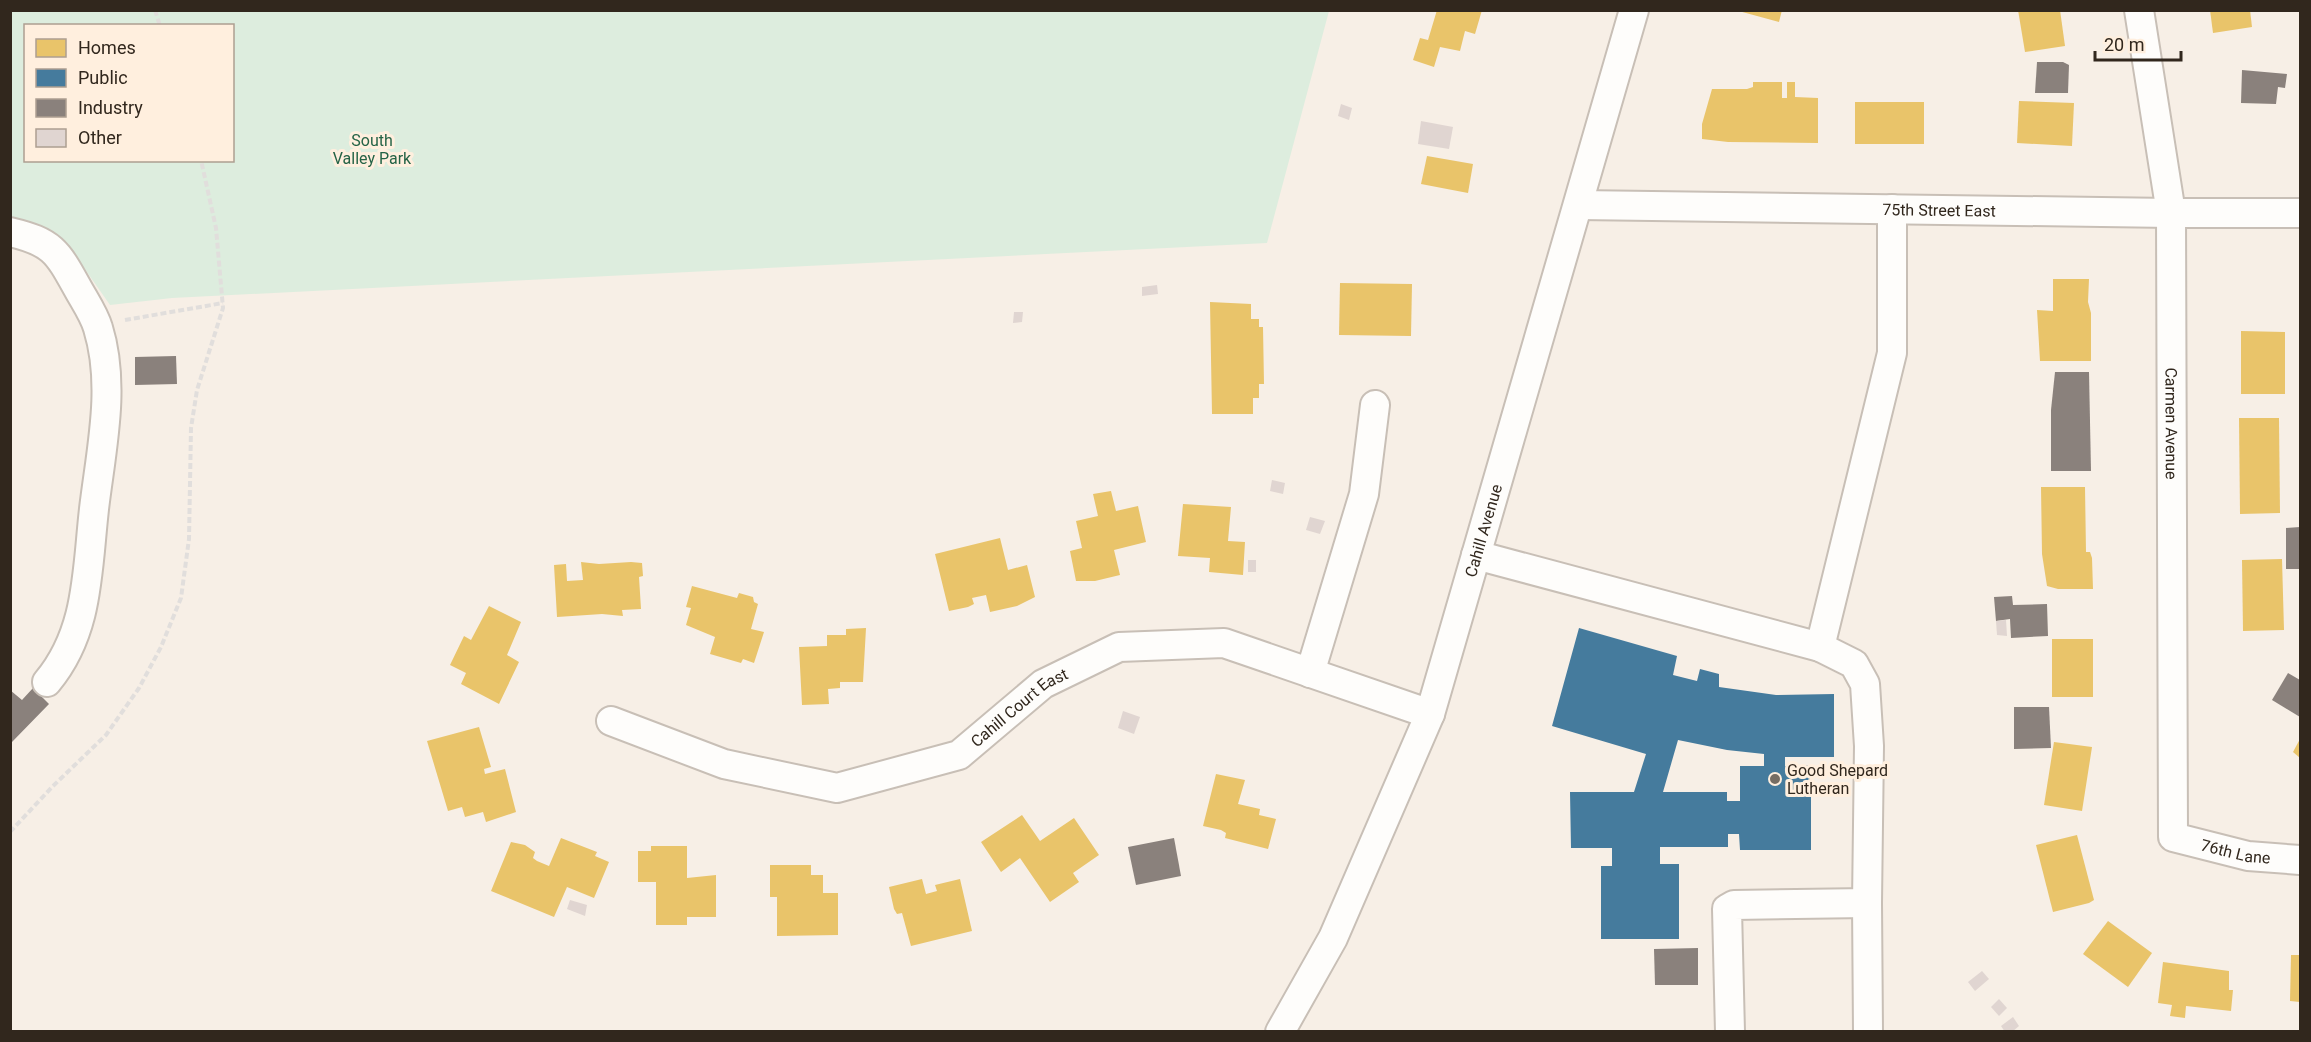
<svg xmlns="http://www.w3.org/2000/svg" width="2311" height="1042" font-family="Roboto,sans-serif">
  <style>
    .green { fill: #ddedde; fill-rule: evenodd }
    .homes { fill: #e9c46a }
    .public { fill: #457b9d; fill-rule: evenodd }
    .industry { fill: #8a817c }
    .building { fill: #e0d5d1 }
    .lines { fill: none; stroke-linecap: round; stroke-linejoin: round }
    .minor-casing { stroke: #c8bfb6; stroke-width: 32 }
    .path { stroke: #e1dedc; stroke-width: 4; stroke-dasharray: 6 3; stroke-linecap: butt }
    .minor { stroke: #fefdfb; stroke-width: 28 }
    .poi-dot { fill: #766d63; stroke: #ffefde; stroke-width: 2 }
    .labels { text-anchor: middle; stroke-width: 6; stroke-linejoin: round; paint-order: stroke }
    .park-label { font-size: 16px; fill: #256346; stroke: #ffefde }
    .street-label { font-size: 16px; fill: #31271d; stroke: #ffefde }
    .poi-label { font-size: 16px; fill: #31271d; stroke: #ffefde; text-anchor: start }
  </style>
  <rect width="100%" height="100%" fill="#f7efe6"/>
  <path class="green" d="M10,11H1329L1267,243L172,298L110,305L68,245L11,217ZM26,26H232V160H26Z"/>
  <g class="homes">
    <path d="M1437,10H1482L1475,34L1465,31L1460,51L1440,47L1434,67L1413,60L1420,38L1428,40Z"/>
    <path d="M1735,10H1782L1779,22Z"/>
    <path d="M2018,10H2060L2065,46L2025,52Z"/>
    <path d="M2210,10H2250L2252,27L2213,33Z"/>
    <path d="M1753,82H1782V98H1787V82H1795V97L1818,98V143L1728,142L1702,139V124L1712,89H1747L1753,87Z"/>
    <path d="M2019,101L2074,103L2072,146L2017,143Z"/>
    <rect x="1855" y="102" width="69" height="42"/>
    <path d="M1427,156L1473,164L1468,193L1421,184Z"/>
    <path d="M2053,279H2089L2088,302L2091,313V361H2040L2037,310L2053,311Z"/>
    <path d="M1340,283L1412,284L1411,336L1339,335Z"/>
    <path d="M1210,302L1251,304V319H1259V327H1263L1264,384H1259V398H1253V414H1212Z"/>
    <path d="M2241,331L2285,332V394H2241Z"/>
    <path d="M2239,418H2279L2280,513L2240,514Z"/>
    <path d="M2041,487H2085L2086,552H2090L2092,558L2093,589H2058L2047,586L2042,554Z"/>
    <path d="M1111,491L1116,511L1138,506L1146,542L1114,550L1120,575L1095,581H1076L1070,551L1082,548L1076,521L1098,516L1093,494Z"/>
    <path d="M1183,504L1231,507L1228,541L1245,542L1243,575L1209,572L1210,558L1178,556Z"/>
    <path d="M1000,538L1008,570L1027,565L1035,597L1017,606L990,612L986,595L972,598L974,604L968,607L949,611L935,554Z"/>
    <path d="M2282,559L2284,630L2243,631L2242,560Z"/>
    <path d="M581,562L599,564L631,562L642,563L643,576L639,577L641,609L622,610L623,616L602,614L557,617L554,565L566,564L567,581L583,580Z"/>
    <path d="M692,586L737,598L739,593L753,597L754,602L758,604L751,629L764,632L754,663L743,659L741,663L710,654L715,637L686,625L691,608L686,607Z"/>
    <path d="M489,606L521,622L507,655L519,662L499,704L461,684L466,673L450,665L464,636L471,640Z"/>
    <path d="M866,628L863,682H840V688L828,689L829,704L802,705L799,647L827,646V635H846V629Z"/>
    <rect x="2052" y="639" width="41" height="58"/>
    <path d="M479,727L491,767L484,769L485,774L505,769L516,812L486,822L483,812L465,817L462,807L448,811L427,741Z"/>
    <path d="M2300,739V758L2293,752Z"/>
    <path d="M2054,742L2092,747L2082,811L2044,805Z"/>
    <path d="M1216,774L1245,780L1238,804L1260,809L1259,815L1276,819L1268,849L1225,838L1226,833L1221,830L1203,826Z"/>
    <path d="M1022,815L1040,841L1074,818L1099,855L1073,873L1079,882L1050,902L1020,858L1001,872L981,842Z"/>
    <path d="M2077,835L2094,900L2089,903L2053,912L2036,845Z"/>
    <path d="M561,838L597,852L595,856L609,862L594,898L567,887L554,917L491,891L511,842L525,845L535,852L533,858L537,861L549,866Z"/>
    <path d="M651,846H687V878L716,875V917H687V925H656V882H638V851H651Z"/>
    <path d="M770,865H811V875H823V893H838V935L777,936V897H770Z"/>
    <path d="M922,879L926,894L937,891L935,885L960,879L972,931L911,946L902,913L897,914L894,909L889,887Z"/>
    <path d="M2108,921L2152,953L2128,987L2083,954Z"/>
    <path d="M2291,955H2300V1002L2290,1001Z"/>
    <path d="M2163,962L2229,971V990H2233L2231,1011L2186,1006L2185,1018L2170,1016L2172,1005L2158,1003Z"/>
  </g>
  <path class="public" d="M1579,628L1677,656L1673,675L1697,681L1700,669L1719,674V687L1776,695L1834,694V757H1785V766L1811,765V850H1740L1739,834H1728V847H1660V864H1679V939H1601V866H1612V848H1571L1570,792H1634L1646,754L1552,726ZM1678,740L1727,750L1764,754V766H1740V801H1727V792H1663Z"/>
  <g class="industry">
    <path d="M2037,62H2063L2069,65L2068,93H2035Z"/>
    <path d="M2242,70L2287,74L2285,88L2278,87L2276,104L2241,103Z"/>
    <path d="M176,356L177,384L135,385V357Z"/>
    <path d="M2055,372H2089L2091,471H2051V410Z"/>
    <path d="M2300,527V569H2286V528Z"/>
    <path d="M2012,596L2013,605L2047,604L2048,636L2011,638L2010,619L1996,621L1994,597Z"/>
    <path d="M2288,673L2300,680V717L2272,700Z"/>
    <path d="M33,688L49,704L12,742L10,690L22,700Z"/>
    <path d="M2014,707H2049L2051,748L2014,749Z"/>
    <path d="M1174,838L1181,876L1136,885L1128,847Z"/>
    <path d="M1698,948V985H1655L1654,949Z"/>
  </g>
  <g class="building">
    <path d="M1341,104L1352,108L1349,120L1338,116Z"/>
    <path d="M1421,121L1453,127L1449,149L1418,144Z"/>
    <path d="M1157,285L1158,294L1142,296V287Z"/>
    <path d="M1014,312H1023L1022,322L1013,323Z"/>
    <path d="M1272,480L1285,483L1283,494L1270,491Z"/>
    <path d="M1310,517L1325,521L1320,534L1306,530Z"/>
    <rect x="1248" y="560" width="8" height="12"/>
    <path d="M2006,620L2007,636L1997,635L1996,621Z"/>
    <path d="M1123,711L1140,717L1134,734L1118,728Z"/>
    <path d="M570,900L587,905L585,916L567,909Z"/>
    <path d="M1982,971L1989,979L1975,991L1968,982Z"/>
    <path d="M1999,999L2007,1008L1999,1016L1991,1007Z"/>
    <path d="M2013,1017L2019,1026L2012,1032H2005L2001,1026Z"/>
  </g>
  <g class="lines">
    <g class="minor-casing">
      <g id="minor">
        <path id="s1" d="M2139,10L2171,213L2173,837L2248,856L2300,860"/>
        <path id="s2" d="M1579,205L2171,213H2300"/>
        <path d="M10,232C52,242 57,251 77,287C84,300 94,314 98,328C116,386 101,450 94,509C87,571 89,632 47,682"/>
        <path d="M1476,555L1820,647"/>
        <path d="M1310,673L1364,494L1375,405"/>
        <path id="s3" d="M611,721L724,764L837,788L959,755L1043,684L1119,647L1224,643L1430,714"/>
        <path d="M1867,903L1868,1031"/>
        <path id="s4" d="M1280,1032L1333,938L1430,714L1634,10"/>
        <path d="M1730,1032L1727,909L1734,905L1867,903L1869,746L1865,684L1854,664L1820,647L1892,353V209"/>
      </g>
    </g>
    <g class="path">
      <path d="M155,10L160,26"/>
      <path d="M125,320L223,303"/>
      <path d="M10,832L53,786L106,735L139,688L161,647L181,598L189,539L191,428L197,390L223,308L216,228L201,160"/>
    </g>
    <use href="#minor" class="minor"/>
  </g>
  <circle class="poi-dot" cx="1775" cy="779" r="6"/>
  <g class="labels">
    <g class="park-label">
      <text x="372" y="146">South<tspan x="372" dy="18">Valley Park</tspan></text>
    </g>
    <g class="street-label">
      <text dy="6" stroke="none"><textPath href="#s2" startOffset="360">75th Street East</textPath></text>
      <text dy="6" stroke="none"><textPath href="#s1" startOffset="416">Carmen Avenue</textPath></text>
      <text dy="6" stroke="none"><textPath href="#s4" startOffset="543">Cahill Avenue</textPath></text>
      <text dy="6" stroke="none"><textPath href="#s3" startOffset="440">Cahill Court East</textPath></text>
      <text dy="6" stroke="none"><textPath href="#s1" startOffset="894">76th Lane</textPath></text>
    </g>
    <g class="poi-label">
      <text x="1787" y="776">Good Shepard<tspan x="1787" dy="18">Lutheran</tspan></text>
    </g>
  </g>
  <rect width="2311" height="1042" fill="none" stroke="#31271d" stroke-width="24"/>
  <rect x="24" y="24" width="210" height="138" fill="#ffefde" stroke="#ad9f91" stroke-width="1.5"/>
  <rect x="36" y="39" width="30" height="18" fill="#e9c46a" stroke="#ad9f91" stroke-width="1.5"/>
  <text x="78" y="54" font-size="18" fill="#31271d">Homes</text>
  <rect x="36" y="69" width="30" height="18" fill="#457b9d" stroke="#ad9f91" stroke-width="1.5"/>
  <text x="78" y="84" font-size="18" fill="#31271d">Public</text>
  <rect x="36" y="99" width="30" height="18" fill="#8a817c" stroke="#ad9f91" stroke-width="1.5"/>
  <text x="78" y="114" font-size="18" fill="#31271d">Industry</text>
  <rect x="36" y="129" width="30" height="18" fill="#e0d5d1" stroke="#ad9f91" stroke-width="1.5"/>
  <text x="78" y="144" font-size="18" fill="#31271d">Other</text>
  <path d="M2095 51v9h86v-9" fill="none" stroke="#31271d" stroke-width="3"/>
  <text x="2104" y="51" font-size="18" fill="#31271d" stroke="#ffefde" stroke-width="4.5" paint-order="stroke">20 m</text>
</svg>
